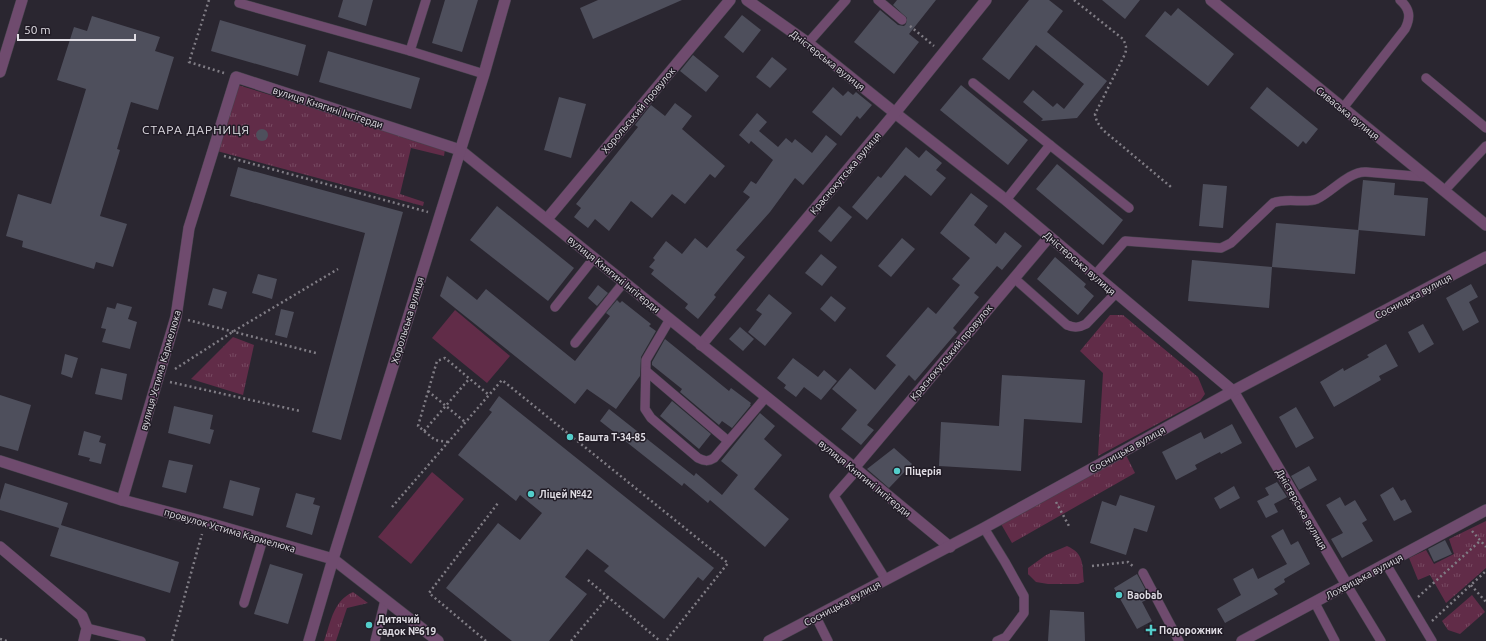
<svg xmlns="http://www.w3.org/2000/svg" width="1486" height="641" font-family="Ubuntu,sans-serif">
  <style>
    .grass { fill: url(#grass-tufts) }
    .pitch { fill: #612c48 }
    .building { fill: #4e4f5c }
    .lines { fill: none; stroke-linecap: round; stroke-linejoin: round }
    .service-casing { stroke: #47434d; stroke-width: 10 }
    .minor-casing { stroke: #47434d; stroke-width: 12 }
    .path { stroke: #807d85; stroke-width: 2.5; stroke-dasharray: 2 3; stroke-linecap: butt }
    .service { stroke: #6f4b6e; stroke-width: 9 }
    .minor { stroke: #6f4b6e; stroke-width: 11 }
    .poi-dot { fill: #53cdca; stroke: #211c26; stroke-width: 1.5 }
    .labels { text-anchor: middle; stroke-width: 3; stroke-linejoin: round; paint-order: stroke }
    .street-label { font-size: 10px; fill: #e0dde4; stroke: #211c26 }
    .poi-label { font-size: 10px; font-weight: bold; fill: #e0dde4; stroke: #211c26; text-anchor: start }
    .quarter-label { font-size: 12px; letter-spacing: 1px; fill: #e0dde4; stroke: #211c26 }
  </style>
  <defs>
    <pattern id="grass-tufts" width="24" height="20" patternUnits="userSpaceOnUse"><rect width="24" height="20" fill="#612c48"/><path d="M3 7l-1-3M5 7V3M7 7l1-3M15 17l-1-3M17 17v-4M19 17l1-3" fill="none" stroke="#774a62"/></pattern>
  </defs>
  <rect width="100%" height="100%" fill="#2a2630"/>
  <g class="grass">
    <path d="M238,85L445,149L444,156L411,148L400,194L424,202L423,206L217,151Z"/>
    <path d="M1110,315H1123L1198,377L1205,394L1200,401L1098,456L1103,373L1080,351Z"/>
    <path d="M233,337L254,345L243,395L191,379Z"/>
    <path d="M1125,453L1135,473L1012,543L1001,524Z"/>
    <path d="M1486,521V568L1446,603L1430,575L1418,580L1409,558L1426,550L1434,564L1454,554L1449,539Z"/>
    <path d="M1067,546C1085,554 1082,565 1084,582L1078,584H1048L1036,582L1028,574V568L1046,555Z"/>
    <path d="M353,592L368,603L347,608L336,641H324C331,622 333,601 353,592Z"/>
    <path d="M1472,595L1485,612L1460,634L1448,630L1442,621Z"/>
  </g>
  <g class="pitch">
    <path d="M455,310L510,356L487,383L432,338Z"/>
    <path d="M432,472L464,499L411,564L378,537Z"/>
  </g>
  <g class="building">
    <path d="M343,0H373L366,26L338,17Z"/>
    <path d="M445,0H478L462,52L432,43Z"/>
    <path d="M598,0H682L593,39L580,8Z"/>
    <path d="M897,0H936L909,34L919,42L894,74L854,42L880,10L898,25L904,26L906,24L907,18L893,5Z"/>
    <path d="M1029,0H1049L1063,11L1047,32L1107,81L1077,118L1041,121L1043,119L1023,102L1033,90L1053,107L1057,103L1064,109L1084,84L1036,45L1009,80L982,59Z"/>
    <path d="M1102,0H1140L1125,19Z"/>
    <path d="M1178,8L1234,54L1208,86L1145,36L1165,11L1171,16Z"/>
    <path d="M742,15L761,30L743,53L724,37Z"/>
    <path d="M92,16L160,37L155,51L174,57L158,110L131,102L117,149L120,150L100,216L127,224L113,267L96,262L94,269L22,247L23,241L6,236L18,194L51,204L86,89L57,80L74,27L87,31Z"/>
    <path d="M220,20L306,45L298,76L211,51Z"/>
    <path d="M328,51L420,78L411,109L319,82Z"/>
    <path d="M693,55L719,76L706,92L680,71Z"/>
    <path d="M772,57L787,69L770,88L756,77Z"/>
    <path d="M961,85L1028,140L1008,165L940,110Z"/>
    <path d="M833,87L843,96L848,91L853,95L856,92L872,105L860,119L857,116L841,136L812,112Z"/>
    <path d="M1267,87L1318,129L1306,144L1303,141L1298,147L1250,108Z"/>
    <path d="M559,97L586,104L571,158L544,150Z"/>
    <path d="M675,103L692,116L682,129L725,166L715,178L710,174L685,204L672,194L652,218L631,201L609,231L595,219L588,228L574,217L581,208L576,204L638,127L635,125L651,105L665,116Z"/>
    <path d="M757,113L767,122L759,131L778,147L786,138L792,143L795,139L812,153L826,135L837,144L803,185L795,178L770,212L736,250L745,257L714,295L716,297L698,319L685,308L688,304L651,274L654,270L649,267L655,260L653,258L666,241L682,254L695,238L707,248L750,197L743,192L751,181L756,184L773,160L751,141L749,144L739,135Z"/>
    <circle cx="262" cy="135" r="6"/>
    <path d="M906,147L919,158L926,150L942,163L936,170L946,178L931,196L905,175L867,220L852,207L878,176L881,178Z"/>
    <path d="M1057,164L1123,220L1103,245L1036,189Z"/>
    <path d="M238,167L403,212L341,440L312,432L365,233L230,196Z"/>
    <path d="M1363,180L1395,183L1394,195L1428,198L1425,236L1358,230Z"/>
    <path d="M1203,184L1227,186L1223,228L1199,226Z"/>
    <path d="M971,193L988,206L974,225L996,244L1005,232L1022,246L1002,270L997,266L974,293L979,297L953,328L957,332L915,381L909,375L867,425L874,430L861,445L841,429L857,410L832,389L850,368L875,390L896,365L886,356L928,307L936,314L960,285L952,279L970,258L940,233Z"/>
    <path d="M497,206L574,268L548,301L470,240Z"/>
    <path d="M839,206L852,217L831,242L818,231Z"/>
    <path d="M1276,223L1359,230L1355,274L1272,267Z"/>
    <path d="M902,238L915,249L891,277L878,266Z"/>
    <path d="M821,254L837,267L822,286L805,273Z"/>
    <path d="M1055,257L1086,284L1084,287L1094,296L1078,315L1037,279Z"/>
    <path d="M1192,260L1272,267L1269,308L1188,301Z"/>
    <path d="M258,274L277,279L272,299L252,293Z"/>
    <path d="M447,276L477,300L486,289L575,361L610,316L606,313L617,300L620,303L622,301L651,324L649,326L656,331L641,357L640,376L616,409L587,389L575,404L440,296Z"/>
    <path d="M1471,284L1478,297L1469,302L1479,322L1463,331L1446,298Z"/>
    <path d="M598,285L608,293L597,306L588,298Z"/>
    <path d="M213,288L227,292L222,309L208,305Z"/>
    <path d="M769,294L792,313L765,346L748,332L762,314L756,310Z"/>
    <path d="M831,296L846,308L835,322L820,309Z"/>
    <path d="M117,303L132,307L128,319L137,322L130,349L102,342L106,329L101,328L107,307L115,309Z"/>
    <path d="M281,309L294,312L287,338L275,335Z"/>
    <path d="M1423,324L1434,344L1419,353L1408,332Z"/>
    <path d="M740,327L754,339L743,351L729,339Z"/>
    <path d="M665,339L729,391L731,388L751,403L750,405H751L732,428L722,421L719,425L680,392L682,389L652,365V362Z"/>
    <path d="M1386,344L1398,366L1379,376L1381,380L1334,407L1320,382L1343,368L1344,371L1369,357L1367,355Z"/>
    <path d="M65,354L78,358L72,378L61,374Z"/>
    <path d="M793,358L818,377L824,370L837,381L821,400L804,387L796,397L784,388L786,385L777,378Z"/>
    <path d="M101,368L127,374L122,400L95,394Z"/>
    <path d="M1002,375L1085,380L1082,423L1024,419L1021,471L939,466L941,422L999,426Z"/>
    <path d="M0,395L31,405L18,451L0,446Z"/>
    <path d="M499,396L714,568L703,581L698,577L664,619L604,571L609,566L587,549L565,577L587,594L549,641H512L446,588L498,523L520,540L542,513L520,495L516,501L458,455L492,412L489,410Z"/>
    <path d="M672,401L711,434L699,449L660,416Z"/>
    <path d="M174,406L213,415L210,429L214,430L210,444L168,433Z"/>
    <path d="M1296,407L1314,438L1296,448L1279,417Z"/>
    <path d="M609,409L694,476L696,473L722,495L738,475L721,461L760,413L775,426L764,439L782,455L754,489L789,519L765,547L710,500L708,503L684,483L682,486L600,421Z"/>
    <path d="M1232,424L1242,443L1221,454L1220,452L1195,465L1197,469L1176,480L1162,452L1201,432L1204,439Z"/>
    <path d="M84,431L101,436L99,442L106,444L101,464L89,461L90,458L78,455Z"/>
    <path d="M894,448L912,464L889,488L867,469Z"/>
    <path d="M169,460L193,465L186,493L162,487Z"/>
    <path d="M1309,466L1317,480L1299,490L1291,476Z"/>
    <path d="M230,480L260,488L253,516L223,508Z"/>
    <path d="M1277,482L1287,497L1274,504L1278,512L1266,518L1257,501L1269,495L1265,488Z"/>
    <path d="M5,483L68,503L61,525L179,562L170,593L50,556L59,528L0,510V500Z"/>
    <path d="M1234,486L1240,498L1220,509L1214,498Z"/>
    <path d="M1393,487L1401,501L1405,499L1412,512L1394,521L1380,495Z"/>
    <path d="M296,493L315,498L313,504L320,506L312,535L286,527Z"/>
    <path d="M1120,495L1155,506L1147,532L1134,528L1126,555L1090,543L1102,501L1116,506Z"/>
    <path d="M1340,497L1345,506L1355,500L1367,520L1362,523L1373,541L1342,558L1331,539L1343,533L1326,505Z"/>
    <path d="M1283,529L1291,545L1298,541L1310,564L1284,579L1285,582L1274,589L1278,594L1225,623L1217,609L1241,595L1233,579L1253,568L1258,579L1287,564L1271,536Z"/>
    <path d="M1445,540L1452,554L1434,562L1428,549Z"/>
    <path d="M270,564L303,574L288,624L254,614Z"/>
    <path d="M1137,574L1150,598L1142,602L1152,621L1137,629L1114,588Z"/>
    <path d="M1050,610L1084,612L1085,641H1048Z"/>
  </g>
  <g class="lines">
    <g class="service-casing">
      <g id="service">
        <path d="M878,0L902,20"/>
        <path d="M239,3L410,51L484,74"/>
        <path d="M808,43L846,0"/>
        <path d="M410,51L426,0"/>
        <path d="M1426,78L1486,128"/>
        <path d="M973,83L1050,145"/>
        <path d="M1343,108L1405,29C1411,17 1410,9 1400,0"/>
        <path d="M1444,191L1486,146"/>
        <path d="M1006,200L1050,145L1129,208"/>
        <path d="M1094,276L1125,241L1221,248L1231,243L1273,203C1288,197 1304,204 1317,199C1332,192 1349,171 1366,172L1426,177"/>
        <path d="M1014,278L1067,325C1074,328 1079,328 1086,324L1115,294"/>
        <path d="M555,307L594,258"/>
        <path d="M670,319L646,360L645,409L651,418L698,458C704,461 708,462 714,458L766,397"/>
        <path d="M575,343L624,282"/>
        <path d="M646,371L728,441"/>
        <path d="M857,470L834,496L886,580"/>
        <path d="M984,528L1005,562L1024,596V613L1006,637L997,641"/>
        <path d="M1386,564L1432,641"/>
        <path d="M1143,573L1179,641"/>
        <path d="M1347,585L1381,641"/>
        <path d="M244,603L263,539"/>
        <path d="M1315,603L1335,641"/>
        <path d="M816,617L828,641"/>
        <path d="M87,628L141,641"/>
        <path d="M375,641L385,600"/>
      </g>
    </g>
    <g class="minor-casing">
      <g id="minor">
        <path d="M747,0L808,43L895,113L1006,200L1233,391L1347,585"/>
        <path d="M1211,0L1486,225"/>
        <path d="M0,72L22,0"/>
        <path d="M547,219L730,0"/>
        <path d="M701,345L895,113L986,0"/>
        <path d="M0,461L122,500L205,522L333,559L438,641"/>
        <path d="M854,468L1049,237"/>
        <path d="M122,500L176,317L189,228L236,77L460,150L857,470L950,547"/>
        <path d="M0,547L82,616L87,628L84,641"/>
        <path d="M309,641L333,559L484,74L505,0"/>
        <path d="M769,641L984,528L1233,391L1486,257"/>
        <path d="M1242,641L1486,510"/>
      </g>
    </g>
    <g class="path">
      <path d="M209,0L189,62L224,73"/>
      <path d="M1074,0L1123,39C1126,45 1127,48 1125,54L1095,114C1096,121 1099,125 1103,130L1171,187"/>
      <path d="M910,26L934,46"/>
      <path d="M224,156L428,212"/>
      <path d="M188,320L316,353"/>
      <path d="M175,369L234,331L338,269"/>
      <path d="M170,382L300,411"/>
      <path d="M428,391L465,422"/>
      <path d="M424,431L469,379"/>
      <path d="M448,442L435,440L418,426L437,361L445,358L489,395"/>
      <path d="M1056,502L1069,526"/>
      <path d="M392,507L502,380L728,563L666,641"/>
      <path d="M1472,531L1486,547"/>
      <path d="M1092,566L1128,562L1134,567"/>
      <path d="M588,580L660,641"/>
      <path d="M1471,585L1486,602"/>
      <path d="M1418,597L1480,541"/>
      <path d="M1432,621L1486,571"/>
      <path d="M0,639L7,641"/>
      <path d="M172,641L202,534"/>
      <path d="M486,641L429,593L498,503"/>
      <path d="M571,641L608,597"/>
    </g>
    <use href="#service" class="service"/>
    <use href="#minor" class="minor"/>
  </g>
  <g class="poi-dot">
    <circle cx="570" cy="437" r="4"/>
    <circle cx="897" cy="471" r="4"/>
    <circle cx="531" cy="494" r="4"/>
    <circle cx="1119" cy="595" r="4"/>
    <circle cx="369" cy="625" r="4"/>
    <path d="M1149 624h4v4h4v4h-4v4h-4v-4h-4v-4h4z"/>
  </g>
  <g class="labels">
    <g class="street-label">
      <text transform="translate(828 60) rotate(38)" y="4">Дністерська вулиця</text>
      <text transform="translate(328 107) rotate(18)" y="4">вулиця Княгині Інгігерди</text>
      <text transform="translate(638 110) rotate(-50)" y="4">Хорольський провулок</text>
      <text transform="translate(1348 113) rotate(39)" y="4">Сиваська вулиця</text>
      <text transform="translate(845 173) rotate(-50)" y="4">Краснокутська вулиця</text>
      <text transform="translate(1080 263) rotate(41)" y="4">Дністерська вулиця</text>
      <text transform="translate(614 274) rotate(39)" y="4">вулиця Княгині Інгігерди</text>
      <text transform="translate(1413 296) rotate(-28)" y="4">Сосницька вулиця</text>
      <text transform="translate(407 320) rotate(-73)" y="4">Хорольська вулиця</text>
      <text transform="translate(951 352) rotate(-50)" y="4">Краснокутський провулок</text>
      <text transform="translate(160 370) rotate(-74)" y="4">вулиця Устима Кармелюка</text>
      <text transform="translate(1127 449) rotate(-29)" y="4">Сосницька вулиця</text>
      <text transform="translate(865 478) rotate(39)" y="4">вулиця Княгині Інгігерди</text>
      <text transform="translate(1302 509) rotate(60)" y="4">Дністерська вулиця</text>
      <text transform="translate(230 530) rotate(16)" y="4">провулок Устима Кармелюка</text>
      <text transform="translate(1364 576) rotate(-28)" y="4">Лохвицька вулиця</text>
      <text transform="translate(842 603) rotate(-28)" y="4">Сосницька вулиця</text>
    </g>
    <g class="poi-label">
      <text x="578" y="441">Башта Т-34-85</text>
      <text x="905" y="475">Піцерія</text>
      <text x="539" y="498">Ліцей №42</text>
      <text x="1127" y="599">Baobab</text>
      <text x="377" y="623">Дитячий<tspan x="377" dy="12">садок №619</tspan></text>
      <text x="1159" y="634">Подорожник</text>
    </g>
    <g class="quarter-label">
      <text x="196" y="134">СТАРА ДАРНИЦЯ</text>
    </g>
  </g>
  <path d="M18 34v6h117v-6" fill="none" stroke="#e0dde4" stroke-width="2"/>
  <text x="24" y="34" font-size="12" fill="#e0dde4" stroke="#211c26" stroke-width="3" paint-order="stroke">50 m</text>
</svg>
